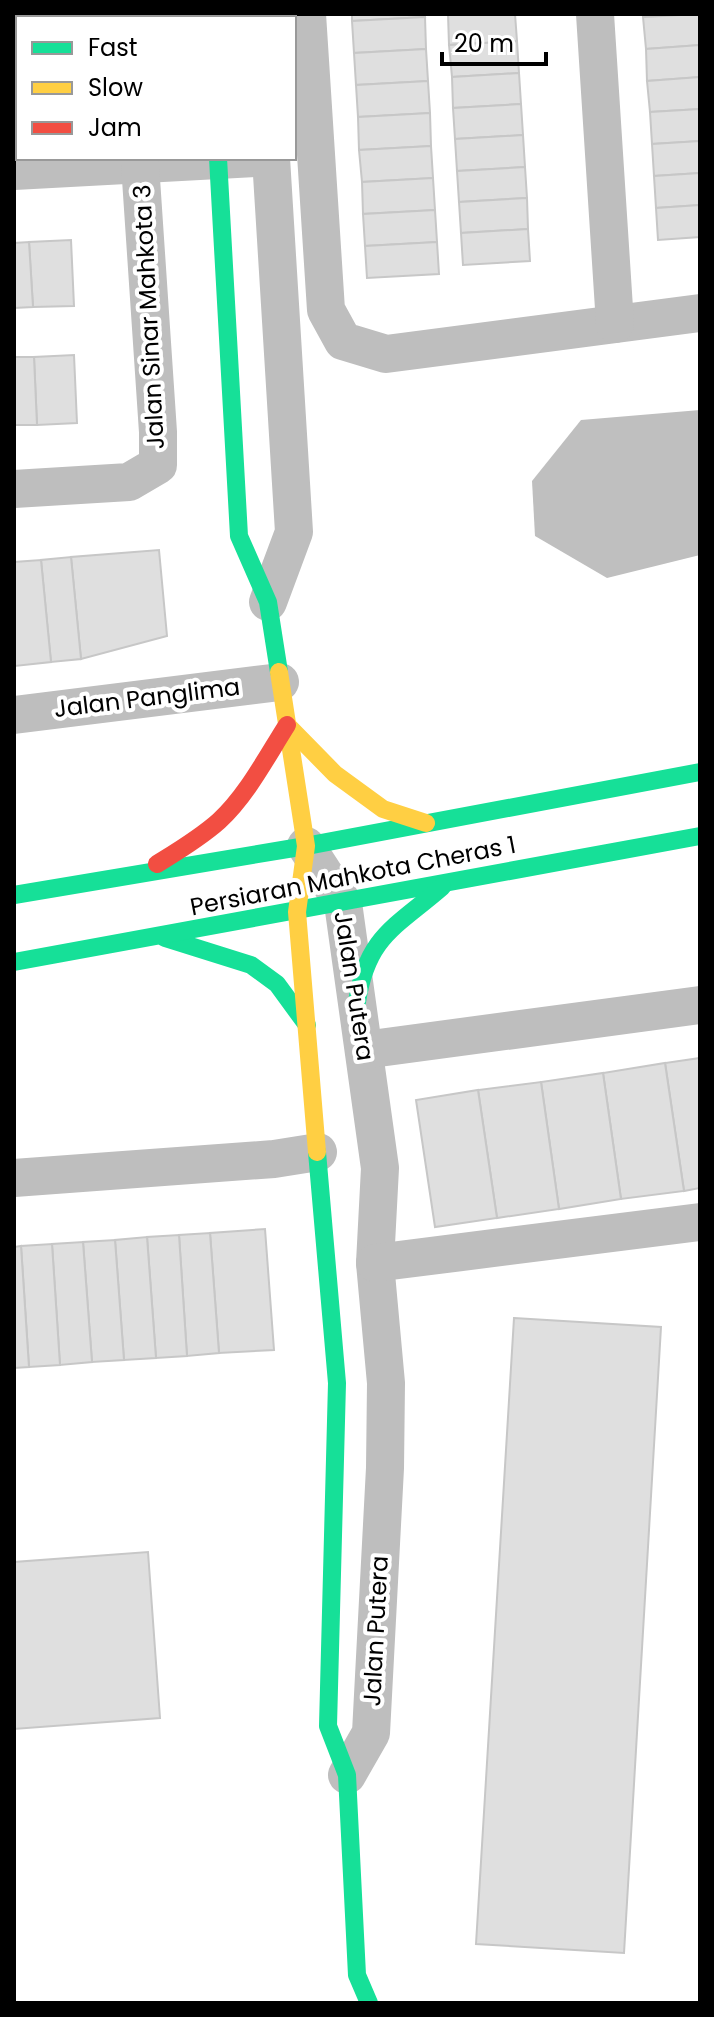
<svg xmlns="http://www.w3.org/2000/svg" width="714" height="2017" font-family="Poppins,sans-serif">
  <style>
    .water { fill: #bfbfbf }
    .building { fill: #dfdfdf; stroke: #c7c7c7; stroke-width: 2 }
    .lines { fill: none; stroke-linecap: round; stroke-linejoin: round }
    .street { stroke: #bebebe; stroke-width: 38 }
    .fast { stroke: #16e098; stroke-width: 18 }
    .slow { stroke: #ffcf43; stroke-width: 18 }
    .jam { stroke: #f24e42; stroke-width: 18 }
    .labels { text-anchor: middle; stroke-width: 8; stroke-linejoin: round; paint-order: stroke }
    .street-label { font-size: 24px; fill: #000; stroke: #fff }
  </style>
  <rect width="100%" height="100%" fill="#fff"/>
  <path class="water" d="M700,410V555L607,578L535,536L532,481L581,420Z"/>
  <g class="building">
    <path d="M352,14H424L425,17L352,21Z"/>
    <path d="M448,14H515L517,41L449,45Z"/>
    <path d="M700,14V45L646,49L643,17Z"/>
    <path d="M425,17L426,49L354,53L352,21Z"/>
    <path d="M517,41L519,73L452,77L449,45Z"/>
    <path d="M700,45V77L647,81L646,49Z"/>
    <path d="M426,49L428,81L356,85L354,53Z"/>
    <path d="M519,73L521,104L453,108L452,77Z"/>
    <path d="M700,77V109L650,112L647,81Z"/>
    <path d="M428,81L430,113L358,117L356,85Z"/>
    <path d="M521,104L523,135L455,139L453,108Z"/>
    <path d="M700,109V141L652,144L650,112Z"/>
    <path d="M430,113L431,146L359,150L358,117Z"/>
    <path d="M523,135L525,167L457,171L455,139Z"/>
    <path d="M700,141V173L654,176L652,144Z"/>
    <path d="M431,146L433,178L362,182L359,150Z"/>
    <path d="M525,167L527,198L459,202L457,171Z"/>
    <path d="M700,173V205L656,208L654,176Z"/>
    <path d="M433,178L435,210L363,214L362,182Z"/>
    <path d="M527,198L528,229L461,233L459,202Z"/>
    <path d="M700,205V237L658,240L656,208Z"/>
    <path d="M435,210L437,242L365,246L363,214Z"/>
    <path d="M528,229L530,261L463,265L461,233Z"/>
    <path d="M71,240L74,306L33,307L29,242Z"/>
    <path d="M29,242L33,307L14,308V243Z"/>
    <path d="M437,242L439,274L367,278L365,246Z"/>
    <path d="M74,355L77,423L37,425L34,357Z"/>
    <path d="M14,357H34L37,425H14Z"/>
    <path d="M159,550L167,636L81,659L71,557Z"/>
    <path d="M71,557L81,659L51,662L41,560Z"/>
    <path d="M41,560L51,662L15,666L14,562Z"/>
    <path d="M700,1058V1188L684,1191L665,1063Z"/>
    <path d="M665,1063L684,1191L621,1199L603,1073Z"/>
    <path d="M603,1073L621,1199L559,1209L541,1082Z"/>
    <path d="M541,1082L559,1209L497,1218L478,1090Z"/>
    <path d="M478,1090L497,1218L435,1227L416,1100Z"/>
    <path d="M265,1229L274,1350L219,1353L210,1233Z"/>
    <path d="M210,1233L219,1353L187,1356L179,1235Z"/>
    <path d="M179,1235L187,1356L156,1358L147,1237Z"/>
    <path d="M147,1237L156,1358L124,1360L115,1240Z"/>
    <path d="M115,1240L124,1360L92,1362L83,1242Z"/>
    <path d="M83,1242L92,1362L60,1365L52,1244Z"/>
    <path d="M52,1244L60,1365L29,1367L21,1246Z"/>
    <path d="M21,1246L29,1367L14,1368V1247Z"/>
    <path d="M514,1318L661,1327L624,1953L476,1944Z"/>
    <path d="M148,1552L160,1718L14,1729V1562Z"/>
  </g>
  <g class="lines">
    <g class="street">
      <path d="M259,14L261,18"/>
      <path d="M307,14L326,310L343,341L386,354L700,313"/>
      <path d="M595,14L615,324"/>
      <path d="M221,18V14"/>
      <path d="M14,171L256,158"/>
      <path d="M14,489L129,482L158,465V432L140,164"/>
      <path d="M268,602L294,532L271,158"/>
      <path d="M14,715L280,682"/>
      <path d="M306,846L343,903L380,1168L375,1263L386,1383L385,1468L371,1733L347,1775"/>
      <path d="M364,1050L700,1005"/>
      <path d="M14,1178L274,1159L318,1152"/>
      <path d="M375,1263L700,1222"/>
    </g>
    <g class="fast">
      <path d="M218,158L239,536L268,602L279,672"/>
      <path d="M14,895L306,846L700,772"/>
      <path d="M165,938L251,965L277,984L307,1025"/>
      <path d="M14,962L700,836"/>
      <path d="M357,1002C367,936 396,927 442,887"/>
      <path d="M317,1152L337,1383L328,1726L347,1775L357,1975L369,2003"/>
    </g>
    <g class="slow">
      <path d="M279,672L306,846L297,912L317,1152"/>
      <path d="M287,725L335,774L383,809L426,823"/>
    </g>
    <path class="jam" d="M157,864C178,851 200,838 219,821C247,795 266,758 287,725"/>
  </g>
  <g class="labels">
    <g class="street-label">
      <text transform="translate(149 317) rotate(-93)" y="8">Jalan Sinar Mahkota 3</text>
      <text transform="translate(147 698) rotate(-7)" y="8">Jalan Panglima</text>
      <text transform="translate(353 876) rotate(-11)" y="8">Persiaran Mahkota Cheras 1</text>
      <text transform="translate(354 986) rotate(81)" y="8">Jalan Putera</text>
      <text transform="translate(376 1631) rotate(-87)" y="8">Jalan Putera</text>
    </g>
  </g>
  <rect width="714" height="2017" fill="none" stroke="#000000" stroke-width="32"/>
  <rect x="16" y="16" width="280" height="144" fill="#ffffff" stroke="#999999" stroke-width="2"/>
  <rect x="32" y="42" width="40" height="12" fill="#16e098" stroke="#999999" stroke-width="2"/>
  <text x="88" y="56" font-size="24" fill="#000000">Fast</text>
  <rect x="32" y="82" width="40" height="12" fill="#ffcf43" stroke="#999999" stroke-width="2"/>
  <text x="88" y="96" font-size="24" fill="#000000">Slow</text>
  <rect x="32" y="122" width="40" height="12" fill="#f24e42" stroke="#999999" stroke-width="2"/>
  <text x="88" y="136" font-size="24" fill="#000000">Jam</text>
  <path d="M442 52v12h104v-12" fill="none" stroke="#000000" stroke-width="4"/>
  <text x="454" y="52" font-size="24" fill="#000000" stroke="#ffffff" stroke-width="6" paint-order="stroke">20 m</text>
</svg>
